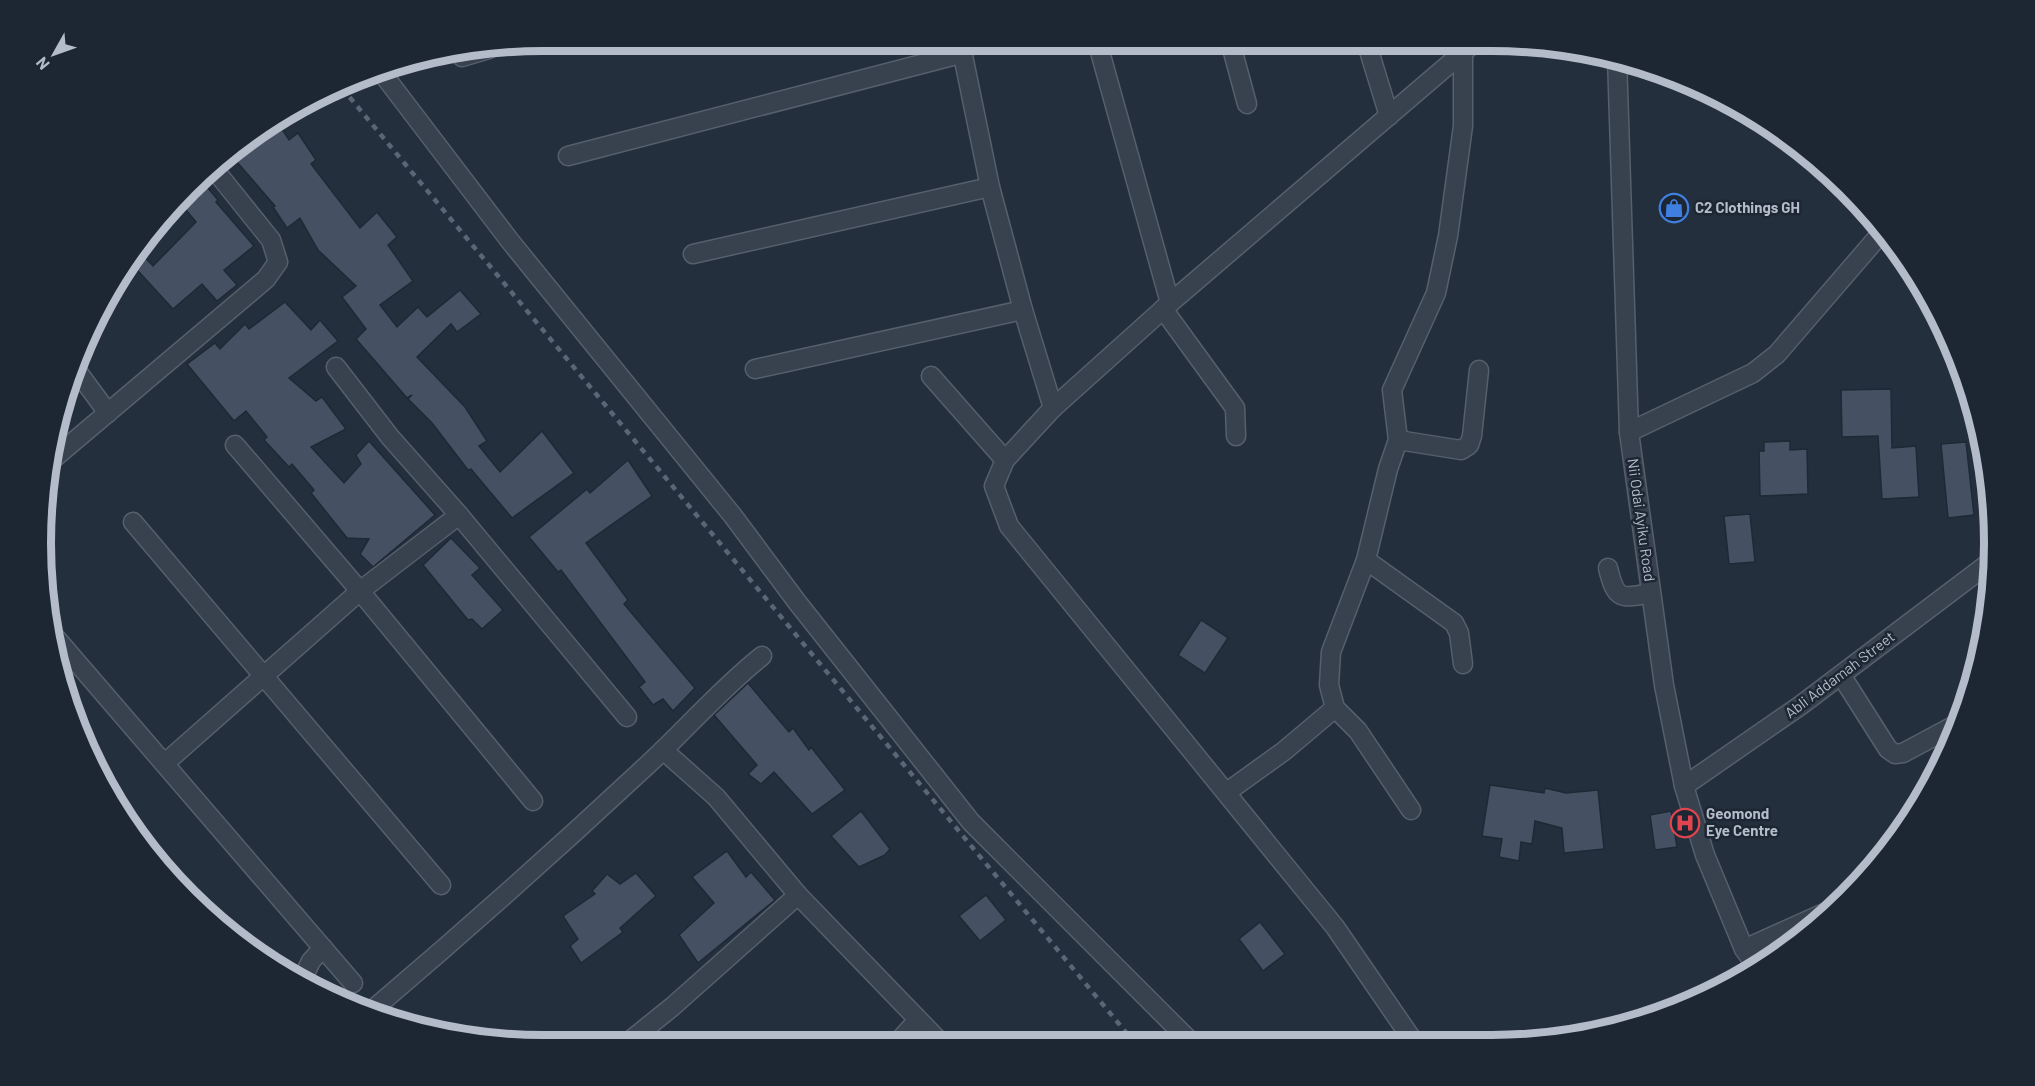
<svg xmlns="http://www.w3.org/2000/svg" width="2035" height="1086" font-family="Barlow,sans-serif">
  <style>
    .building { fill: #455162; stroke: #1f2835; stroke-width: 1.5 }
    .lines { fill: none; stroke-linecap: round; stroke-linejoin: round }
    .minor-casing { stroke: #565f6c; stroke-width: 21 }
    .minor { stroke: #38414e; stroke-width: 18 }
    .rail { stroke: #5a6575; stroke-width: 4.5; stroke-dasharray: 6 6; stroke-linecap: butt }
    .labels { text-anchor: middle; stroke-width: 5; stroke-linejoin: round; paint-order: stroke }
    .poi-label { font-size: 15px; font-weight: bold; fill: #b4bcc9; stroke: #1d2633; text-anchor: start }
    .street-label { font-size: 15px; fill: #b4bcc9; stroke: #1d2633 }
    .rim { fill: none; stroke: #b4bcc9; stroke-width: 8 }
  </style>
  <rect width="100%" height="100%" fill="#242f3e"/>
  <g class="building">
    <path d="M278,123L289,140L298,133L316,160L311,164L360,228L377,212L397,237L388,245L413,281L380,305L397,327L418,307L427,317L460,290L481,314L457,332L451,324L417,357L465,407L487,441L479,446L500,472L542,431L574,473L512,518L471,469L468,470L432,423L408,399L412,395L407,398L356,339L366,329L342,297L356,286L318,250L300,218L287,228L273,207L275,206L237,162L228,169L222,161L237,145Z"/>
    <path d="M202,181L218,200L216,202L254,246L224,270L237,285L217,301L202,284L173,309L128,260L138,250L153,266L196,222L181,204Z"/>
    <path d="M285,302L311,330L320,320L338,341L289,378L316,401L322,397L346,429L311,447L344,483L361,464L356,455L369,441L435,515L373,567L360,554L369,539L347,538L311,493L314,490L292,464L289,467L264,440L267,437L246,411L234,421L187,364L215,343L220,349L245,324L249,329Z"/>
    <path d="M1891,389L1892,448L1916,446L1919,497L1882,499L1878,436L1842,437L1841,390Z"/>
    <path d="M1790,441V450L1807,449L1808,494L1760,496L1759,451H1764V442Z"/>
    <path d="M1966,442L1974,515L1948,518L1941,444Z"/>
    <path d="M628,460L652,496L586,543L628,600L624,604L695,688L673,711L663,699L653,705L639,687L645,682L561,570L558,572L529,537L587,489L590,493Z"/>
    <path d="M1750,514L1755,562L1729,564L1724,516Z"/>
    <path d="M451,538L480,568L472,575L503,610L482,629L472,619L468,620L423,565Z"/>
    <path d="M1201,620L1228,638L1205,673L1178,655Z"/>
    <path d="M748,683L789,732L793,728L809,750L811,747L845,790L812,814L774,772L761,784L748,774L757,765L714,715Z"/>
    <path d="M1490,785L1544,793L1545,788L1566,793L1598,790L1604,849L1564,853L1562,828L1535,821L1532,844L1521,842L1519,861L1499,857L1502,839L1482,836Z"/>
    <path d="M861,811L890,849L885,855L859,867L831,836Z"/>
    <path d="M1671,811L1677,847L1655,850L1650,815Z"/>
    <path d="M727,851L746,877L751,872L775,900L698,963L679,935L714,903L692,877Z"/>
    <path d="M636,873L656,896L620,928L623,932L581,963L570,946L578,939L563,916L595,894L592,891L607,874L620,884Z"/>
    <path d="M986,895L1006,920L980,941L959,916Z"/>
    <path d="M1260,922L1285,954L1263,971L1239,939Z"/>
  </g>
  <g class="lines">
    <g class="minor-casing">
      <g id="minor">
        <path d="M960,41L990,187L1023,310L1053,408"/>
        <path d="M1097,41L1170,303"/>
        <path d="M1230,41L1247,104"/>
        <path d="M1366,41L1389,116"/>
        <path d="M462,57L489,49"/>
        <path d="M1617,57L1629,432L1664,685L1684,786L1705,855L1744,949L1756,966"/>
        <path d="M379,69L510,241L733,516L797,602L971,822L1191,1042"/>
        <path d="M568,156L964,53"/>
        <path d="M693,254L990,187"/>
        <path d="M1163,309L1235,408L1236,436"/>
        <path d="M336,367L390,437L459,515L627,717"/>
        <path d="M755,369L1023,310"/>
        <path d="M77,371L108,413"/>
        <path d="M931,376L1005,460"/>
        <path d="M1629,432L1753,373L1777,354L1883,231"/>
        <path d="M1398,440L1461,450L1469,445L1472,436L1479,370"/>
        <path d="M235,445L360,591L533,801"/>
        <path d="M53,459L266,279L278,262L271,240L214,169"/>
        <path d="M133,522L441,885"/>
        <path d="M1366,560L1454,623L1459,633L1463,664"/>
        <path d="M1608,568C1616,600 1620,599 1651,593"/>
        <path d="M56,638L353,983"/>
        <path d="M1841,675L1888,749L1895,754L1903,753L1959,723"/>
        <path d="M663,750L716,797L798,895L941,1043"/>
        <path d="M165,763L360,591L459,515"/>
        <path d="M1684,786L1801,705L1993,560"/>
        <path d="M1227,792L1284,751L1335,708"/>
        <path d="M1411,810L1358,731L1335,708L1329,685L1331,652L1366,560L1388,469L1398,440L1392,390L1436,293L1448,236L1463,126V53"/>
        <path d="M1744,949L1833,909"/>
        <path d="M302,980L311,961L323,948"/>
        <path d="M370,1012C463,933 554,852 643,769C684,732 719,690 762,656"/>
        <path d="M1414,1042L1335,927L1009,526L994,486L1005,460L1053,408L1170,303L1475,42"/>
        <path d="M897,1043L917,1021"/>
        <path d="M626,1044L672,1007L798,895"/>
      </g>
    </g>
    <use href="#minor" class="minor"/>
    <path class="rail" d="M342,88L1134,1042"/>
  </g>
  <defs>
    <g id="shop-ring" transform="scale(1.5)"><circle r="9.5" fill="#1d2633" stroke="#3f7fe0" stroke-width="1.5"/><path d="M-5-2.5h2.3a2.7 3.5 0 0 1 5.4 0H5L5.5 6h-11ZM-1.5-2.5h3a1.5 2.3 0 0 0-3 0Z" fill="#3f7fe0"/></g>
    <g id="hospital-ring" transform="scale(1.5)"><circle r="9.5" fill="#1d2633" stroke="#e0444e" stroke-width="1.5"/><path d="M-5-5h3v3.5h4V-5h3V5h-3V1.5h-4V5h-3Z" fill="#e0444e"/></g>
  </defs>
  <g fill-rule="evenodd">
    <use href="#shop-ring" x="1674" y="208"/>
    <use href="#hospital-ring" x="1685" y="823"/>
  </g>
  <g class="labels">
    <g class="poi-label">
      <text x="1695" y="213">C2 Clothings GH</text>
      <text x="1706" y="819">Geomond<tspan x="1706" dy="17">Eye Centre</tspan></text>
    </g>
    <g class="street-label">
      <text transform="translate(1641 520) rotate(82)" y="5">Nii Odai Ayiku Road</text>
      <text transform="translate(1840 675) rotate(-37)" y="5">Abli Addamah Street</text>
    </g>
  </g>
  <path d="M0 0H2035V1086H0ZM543 51H1492A492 492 0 0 1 1984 543V543A492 492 0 0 1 1492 1035H543A492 492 0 0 1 51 543V543A492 492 0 0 1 543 51Z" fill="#1d2633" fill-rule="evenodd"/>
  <path class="rim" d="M543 51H1492A492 492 0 0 1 1984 543V543A492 492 0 0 1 1492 1035H543A492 492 0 0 1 51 543V543A492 492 0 0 1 543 51Z"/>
  <g transform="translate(54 54) rotate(230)" stroke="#1d2633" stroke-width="4.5" paint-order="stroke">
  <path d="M0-4.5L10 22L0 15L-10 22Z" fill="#b4bcc9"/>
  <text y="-9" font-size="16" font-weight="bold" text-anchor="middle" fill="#b4bcc9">N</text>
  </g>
</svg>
